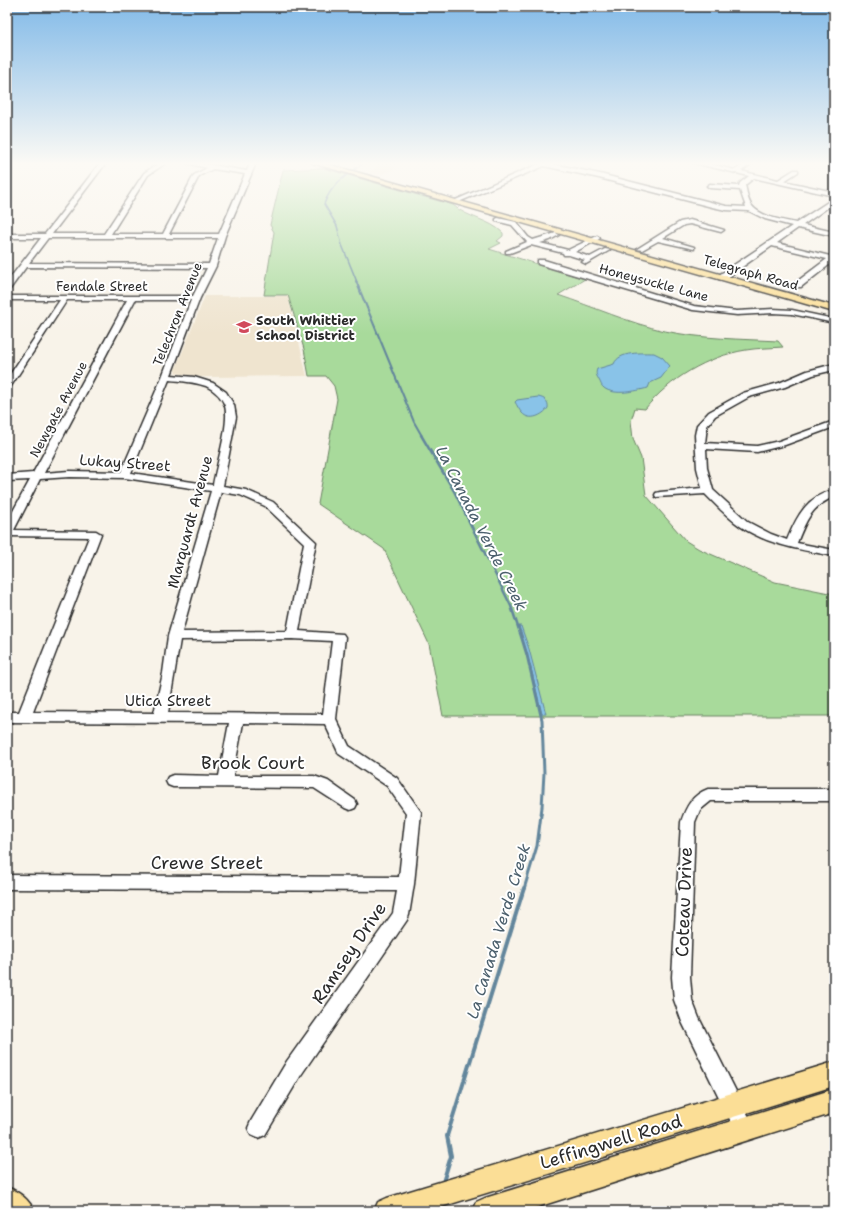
<svg xmlns="http://www.w3.org/2000/svg" width="841" height="1218" font-family="'Shantell Sans',sans-serif">
  <style>
    .built { fill: #efe4cf }
    .green { fill: #a8da9b; stroke: #6a8263 }
    .water { fill: #89c3e8; stroke: #63869c }
    .lines { fill: none; stroke-linecap: round; stroke-linejoin: round }
    .stream-far4 { stroke: #63869c; stroke-width: 1.5 }
    .stream-far3 { stroke: #63869c; stroke-width: 2 }
    .stream-far2 { stroke: #63869c; stroke-width: 2.5 }
    .stream-far1 { stroke: #63869c; stroke-width: 3 }
    .stream { stroke: #63869c; stroke-width: 4 }
    .minor-casing { stroke: #2b2b2b; stroke-width: 3 }
    .major-casing { stroke: #2b2b2b; stroke-width: 3 }
    .minor { fill: #fff; fill-rule: evenodd }
    .major { fill: #fbde96; fill-rule: evenodd }
    .labels { text-anchor: middle; stroke-width: 4; stroke-linejoin: round; paint-order: stroke }
    .far-street-label { font-size: 13px; fill: #2b2b2b; stroke: #fff }
    .far-poi-label { font-size: 13px; font-weight: bold; fill: #2b2b2b; stroke: #fff; text-anchor: start }
    .street-label { font-size: 15px; fill: #2b2b2b; stroke: #fff }
    .water-label { font-size: 16px; font-style: italic; fill: #4c606d; stroke: #fff }
    .near-street-label { font-size: 18px; fill: #2b2b2b; stroke: #fff }
  </style>
  <rect width="100%" height="100%" fill="#f8f3e9"/>
  <filter id="ink" filterUnits="userSpaceOnUse"><feTurbulence type="fractalNoise" baseFrequency=".025" numOctaves="2"/><feDisplacementMap in="SourceGraphic" scale="8" xChannelSelector="R" yChannelSelector="G"/><feConvolveMatrix kernelMatrix="1 2 1 2 8 2 1 2 1" color-interpolation-filters="sRGB"/></filter>
  <g filter="url(#ink)">
    <g class="built">
      <path d="M380,163H398L392,166L398,168L378,175L369,172L377,167Z"/>
      <path d="M205,296H288L307,376L201,377L176,373L175,370Z"/>
    </g>
    <path class="green" d="M323,168L453,205C467,218 489,219 503,233V236L497,241L501,243L489,249L585,279L558,295C594,307 629,323 665,331C702,339 741,339 778,341L783,347C770,348 758,348 746,350C708,356 669,379 645,409L635,408L631,421L633,439L641,458L646,495L686,541L699,549L775,582L834,594V716H443L429,644L384,549L318,504L337,399L334,386L326,376H309L304,349L288,295H264L274,232L270,225L283,170Z"/>
    <g class="water">
      <path d="M654,353L662,357L670,366L661,378L650,383L648,388C636,391 614,396 604,388C601,386 601,383 599,380C597,376 595,374 597,369L614,364C619,351 642,353 654,353Z"/>
      <path d="M538,397C544,398 549,401 548,408C543,415 530,422 522,413C519,410 517,405 515,402L517,400Z"/>
      <path d="M519,626H521L529,649L546,714H542L532,672Z"/>
    </g>
    <g class="lines">
      <path class="stream-far4" d="M357,282L342,245L337,226L324,204C332,183 347,175 364,163"/>
      <path class="stream-far3" d="M356,281L414,422L422,436"/>
      <path class="stream-far2" d="M421,435L454,491L511,606L520,633"/>
      <path class="stream-far1" d="M520,632L527,655L542,720L544,773L542,807L537,846L524,889"/>
      <path class="stream" d="M443,1182L451,1156L447,1136L524,888"/>
      <g class="minor-casing">
        <g id="minor">
          <path d="M100,163H106L52,234H104L144,173L159,163H166L148,175L111,234H163L194,175L207,168L187,163H201L247,171L250,163H256L225,236L216,266L200,298L171,375L194,377L213,383L226,392L234,405L236,417L223,486L246,490L273,502L316,542L299,631L343,634L345,637L336,719L349,746L397,778L421,812L414,884L409,915L407,920L301,1075L265,1135L258,1138L251,1135L248,1128L251,1121L287,1061L393,913L397,891L7,889V875L399,877L406,813L387,786L339,754L325,724L243,723L233,776H314L328,781L355,800L357,804L355,808L350,810L345,808L314,788L173,787L168,785L166,781L168,777L173,775L219,776L229,723L7,722V712H19L89,537L7,536V522L30,480L7,481V475L33,473L127,300H67L11,386L7,389V379L60,300H7V296H193L207,268L26,267L10,289H7V282L41,238H7V234H45ZM213,169L245,174L219,234H169L199,176ZM48,238H218L209,264L29,263ZM135,300H191L162,377L121,472L69,471L44,473ZM169,380C181,381 194,382 206,386C214,390 222,397 225,406C230,423 216,466 213,485L131,473ZM69,477L125,478L211,491L168,636L163,673L154,713L33,712L101,534L96,531L14,530L40,479ZM221,492L240,495L265,506L304,543L287,631L182,632ZM292,639L332,641L323,714L168,713L180,640Z"/>
          <path d="M541,163H549L600,174L726,206L746,207L740,190L710,188L707,186L710,184L739,186L740,183L749,176L694,163H706L735,170L746,163H753L741,171L778,180L794,170H798V172L784,181L834,192V196L754,178L745,185C747,191 747,200 752,206C761,217 782,220 796,223L834,198V203L803,225L834,232V236L798,228L777,243L834,257V261L801,287H795V283L827,259L772,246L725,279H719V275L792,226L765,219L749,211L726,210L712,207L599,178L544,166L456,203L451,202Z"/>
          <path d="M498,218L516,222L528,237L533,240L556,233L559,235L550,240L540,243L568,250L597,236L600,238L599,239L575,252L590,257L605,249L610,250L586,264L582,262L585,260L569,255H564L563,253L531,245L510,253H506V251L527,242L512,225L496,221V219Z"/>
          <path d="M690,220L724,230L721,232L690,224L684,225L663,238L694,247V249L658,241L642,250L637,249L680,222Z"/>
          <path d="M538,260H544L694,306L737,311L773,309L792,310L834,319V323L792,314L773,313L737,315L693,310L538,264Z"/>
          <path d="M834,364V370L813,375L785,387L749,397L715,416L707,426L705,443L757,446L779,441L834,421V427L785,445L757,452L706,449L707,468L713,490L748,522L771,534L787,540C797,516 807,496 834,490V497C812,505 805,522 797,543L834,550V556C802,550 767,545 740,526C727,517 716,505 705,494L656,497L655,495L656,493L660,492L702,488L697,468L695,435L697,425L709,412L743,393L779,383L807,371Z"/>
          <path d="M708,789H834V801H711L700,810L695,822L690,977L692,1000L699,1018L755,1129L752,1136L745,1139L738,1136L682,1022L674,1000L672,977L681,822C686,807 692,795 708,789Z"/>
        </g>
      </g>
      <g class="major-casing">
        <g id="major">
          <path d="M312,163H324L834,306V312Z"/>
          <path d="M834,1062V1086L428,1211H374L378,1202L387,1198Z"/>
          <path d="M834,1089V1113L525,1211H472L476,1202L485,1198Z"/>
          <path d="M7,1187C19,1192 29,1199 34,1211H7Z"/>
        </g>
      </g>
      <use href="#minor" class="minor"/>
      <use href="#major" class="major"/>
    </g>
  </g>
  <linearGradient id="sky" x2="0" y2="1"><stop stop-color="#82bae8"/><stop offset="0.49" stop-color="#fcfaf5"/><stop offset="1" stop-color="#fcfaf5" stop-opacity="0"/></linearGradient>
  <rect width="841" height="334" fill="url(#sky)"/>
  <defs>
    <g id="school-bare" transform="scale(1.2)"><path d="M0-5L7-2L0 1L-7-2ZM-4 1L0 2.5L4 1V4Q0 6-4 4Z" fill="#d1495b" stroke="#fff" stroke-width="2.5" paint-order="stroke"/></g>
  </defs>
  <g fill-rule="evenodd">
    <use href="#school-bare" x="244" y="327"/>
  </g>
  <g class="labels">
    <g class="far-street-label">
      <text transform="translate(751 272) rotate(16)" y="5">Telegraph Road</text>
      <text transform="translate(654 282) rotate(15)" y="5">Honeysuckle Lane</text>
      <text x="102" y="291">Fendale Street</text>
      <text transform="translate(177 314) rotate(-68)" y="5">Telechron Avenue</text>
      <text transform="translate(58 409) rotate(-62)" y="5">Newgate Avenue</text>
    </g>
    <g class="far-poi-label">
      <text x="256" y="325">South Whittier<tspan x="256" dy="15">School District</tspan></text>
    </g>
    <g class="street-label">
      <text transform="translate(125 463) rotate(4)" y="5">Lukay Street</text>
      <text transform="translate(190 522) rotate(-75)" y="5">Marquardt Avenue</text>
      <text x="168" y="706">Utica Street</text>
    </g>
    <g class="water-label">
      <text transform="translate(482 528) rotate(63)" y="6">La Canada Verde Creek</text>
      <text transform="translate(498 931) rotate(-73)" y="6">La Canada Verde Creek</text>
    </g>
    <g class="near-street-label">
      <text x="253" y="769">Brook Court</text>
      <text x="207" y="869">Crewe Street</text>
      <text transform="translate(684 902) rotate(-88)" y="6">Coteau Drive</text>
      <text transform="translate(349 953) rotate(-56)" y="6">Ramsey Drive</text>
      <text transform="translate(611 1142) rotate(-17)" y="6">Leffingwell Road</text>
    </g>
  </g>
  <rect width="841" height="1218" fill="none" stroke="#fff" stroke-width="24"/>
  <rect x="12" y="12" width="817" height="1194" fill="none" stroke="#2b2b2b" stroke-width="1.5" filter="url(#ink)"/>
</svg>
